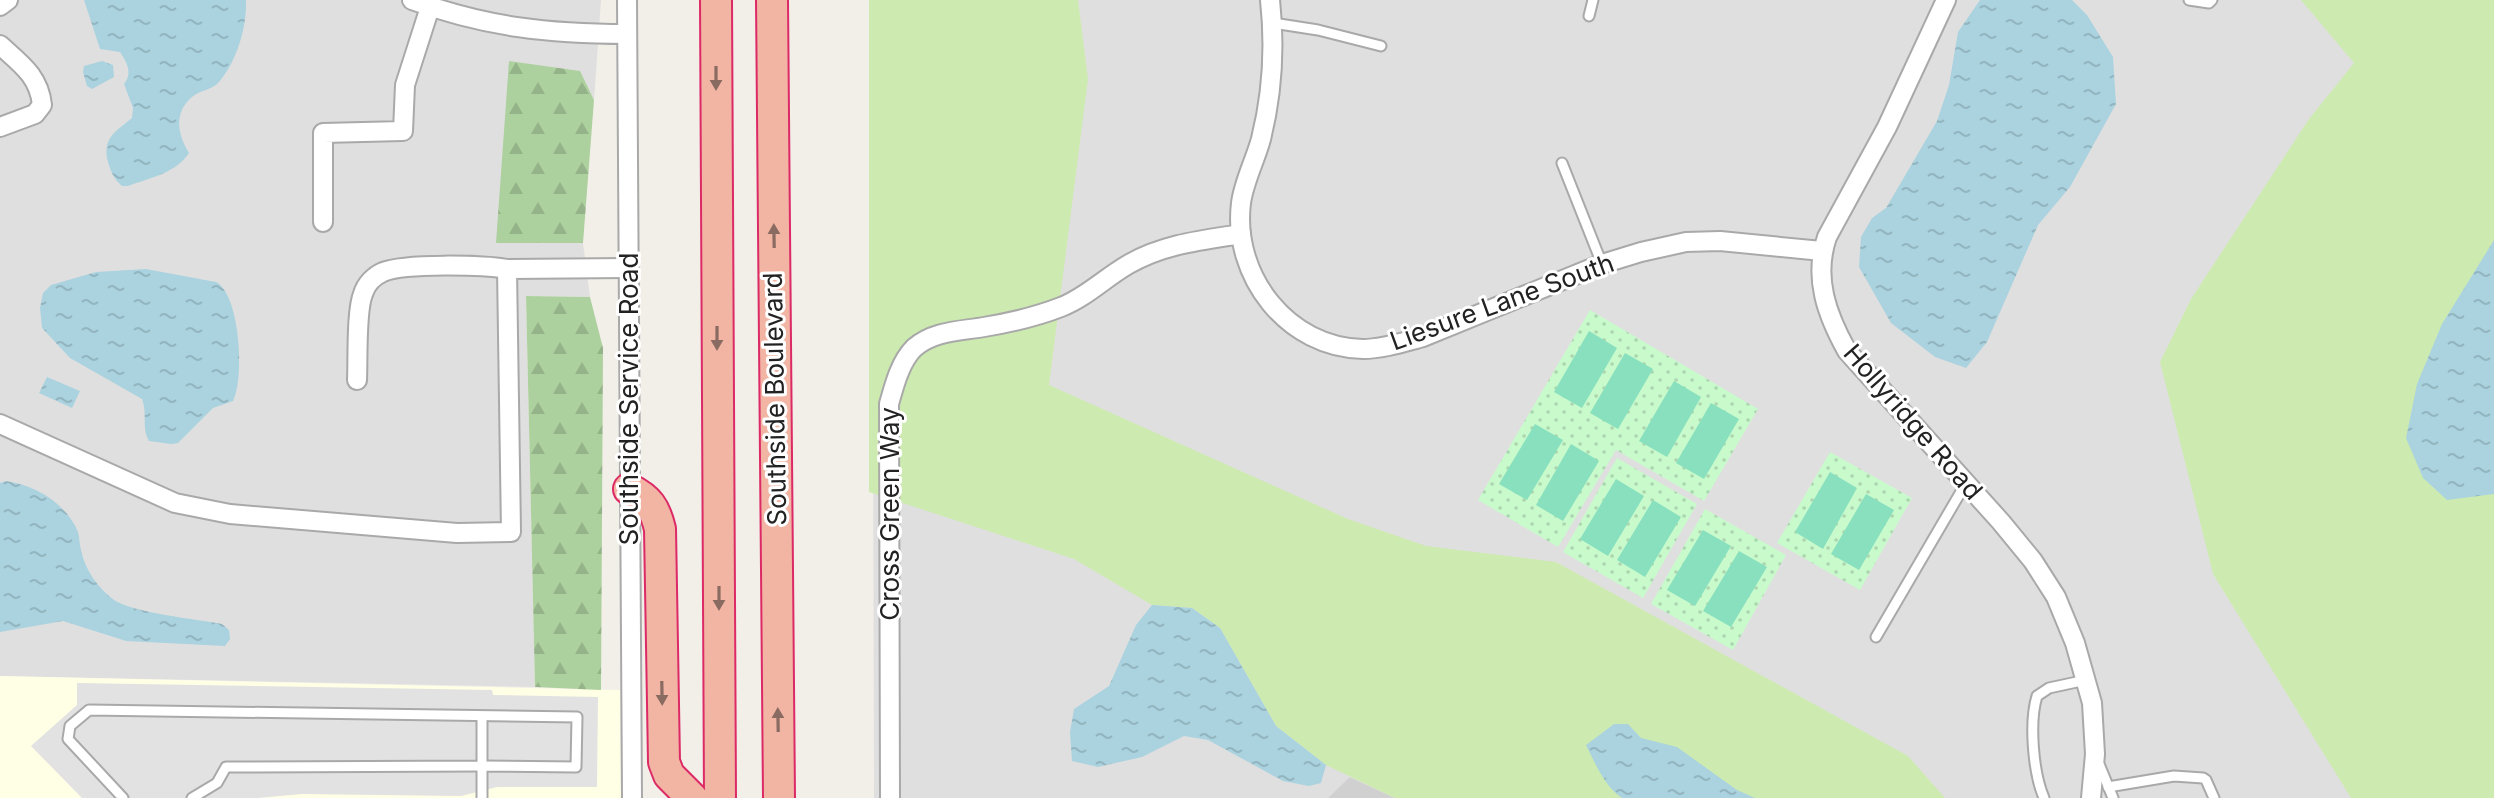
<svg xmlns="http://www.w3.org/2000/svg" width="2494" height="798" font-family="Inter,sans-serif">
  <style>
    .residential { fill: #e0dfdf }
    .education { fill: #ffffe5 }
    .religious { fill: #d0d0d0 }
    .grass { fill: #cdebb0 }
    .forest { fill: url(#forest-firs) }
    .park { fill: url(#park-dots) }
    .pitch { fill: #88e0be }
    .parking { fill: #e2e2e2 }
    .water { fill: url(#water-ripples) }
    .lines { fill: none; stroke-linecap: round; stroke-linejoin: round }
    .service-casing { stroke: #a9a9a9; stroke-width: 13 }
    .minor-casing { stroke: #a9a9a9; stroke-width: 22 }
    .trunk-casing { stroke: #dc2a67; stroke-width: 34 }
    .service { stroke: #fff; stroke-width: 9 }
    .minor { stroke: #fff; stroke-width: 18 }
    .trunk { stroke: #f2b4a3; stroke-width: 30 }
    .oneway { fill: #8a6b62 }
    .labels { text-anchor: middle; stroke-width: 6; stroke-linejoin: round; paint-order: stroke }
    .street-label { font-size: 26px; fill: #222; stroke: #fff }
  </style>
  <defs>
    <pattern id="forest-firs" width="22" height="20" patternUnits="userSpaceOnUse" patternTransform="scale(2)"><rect width="22" height="20" fill="#add19e"/><path d="M5 1l3.5 6h-7zM16 11l3.5 6h-7z" fill="#95b388"/></pattern>
    <pattern id="park-dots" width="8" height="8" patternUnits="userSpaceOnUse" patternTransform="scale(2)"><rect width="8" height="8" fill="#c8facc"/><path d="M2 2h.1M6 6h.1" fill="none" stroke="#acd6af" stroke-width="1.8" stroke-linecap="round"/></pattern>
    <pattern id="water-ripples" width="26" height="14" patternUnits="userSpaceOnUse" patternTransform="scale(2)"><rect width="26" height="14" fill="#aad3df"/><path d="M2 4q2-2 4 0t4 0M15 11q2-2 4 0t4 0" fill="none" stroke="#92b5bf"/></pattern>
  </defs>
  <rect width="100%" height="100%" fill="#f2efe9"/>
  <g class="residential">
    <path d="M0,0H601L594,100L579,71L497,243H583L590,297L526,296L535,687L0,676Z"/>
    <path d="M872,0H2494V798H1395L1351,777L1328,798H874Z"/>
  </g>
  <path class="education" d="M0,676L620,690L621,798H0Z"/>
  <path class="religious" d="M1350,777L1395,798H1328Z"/>
  <g class="grass">
    <path d="M869,0H1078L1088,79L1049,385L1348,519L1426,546L1556,562L1908,756L1945,798H1395L1326,765L1276,726L1220,628L1192,608L1152,605L1074,559L869,492Z"/>
    <path d="M2301,0H2494V798H2351L2213,574L2160,362L2191,299L2309,119L2354,63Z"/>
  </g>
  <g class="forest">
    <path d="M509,61L580,71L594,100L583,243H496Z"/>
    <path d="M526,296L590,297L603,348L601,690L535,687Z"/>
  </g>
  <g class="park">
    <path d="M1590,310L1758,409L1704,501L1616,450L1558,547L1478,500Z"/>
    <path d="M1830,452L1912,498L1860,590L1777,543Z"/>
    <path d="M1617,458L1697,504L1643,598L1563,552Z"/>
    <path d="M1705,509L1786,555L1733,650L1651,604Z"/>
  </g>
  <g class="pitch">
    <path d="M1589,331L1617,348L1582,408L1554,392Z"/>
    <path d="M1625,353L1653,369L1618,429L1590,413Z"/>
    <path d="M1674,381L1701,397L1667,457L1639,441Z"/>
    <path d="M1711,403L1739,419L1704,479L1676,463Z"/>
    <path d="M1535,424L1563,440L1527,500L1499,484Z"/>
    <path d="M1571,444L1599,461L1563,521L1536,505Z"/>
    <path d="M1830,472L1857,488L1823,549L1795,532Z"/>
    <path d="M1616,479L1644,496L1608,556L1580,539Z"/>
    <path d="M1866,494L1894,510L1859,570L1831,554Z"/>
    <path d="M1653,500L1681,517L1645,577L1617,560Z"/>
    <path d="M1703,530L1731,546L1695,606L1667,590Z"/>
    <path d="M1739,551L1767,567L1731,627L1703,611Z"/>
  </g>
  <path class="parking" d="M77,683L492,690L493,695L598,697L597,787H497L461,796L302,794L258,798H82L31,746L77,705Z"/>
  <g class="water">
    <path d="M84,0H246C247,27 237,61 219,82C212,90 200,90 192,97C173,113 178,135 189,153C176,173 150,178 128,186H122C114,179 111,172 108,162C102,138 115,132 132,118L133,108L124,84C133,73 127,63 120,52L100,49Z"/>
    <path d="M1980,0H2072L2087,15L2113,57L2116,104L2070,187L2038,225L1987,342L1966,368L1935,357L1891,323L1859,267L1861,237L1872,218L1886,208L1937,121L1949,85L1958,32Z"/>
    <path d="M102,61L113,65L114,77L92,89L87,86L83,72L84,66Z"/>
    <path d="M2494,240V494L2447,500L2423,478L2406,438L2417,384L2442,324Z"/>
    <path d="M146,269L216,282C240,294 245,379 233,401L213,408L178,443L171,444L149,441C141,426 148,416 142,399L70,358L42,328L40,308L43,293L51,285L96,272Z"/>
    <path d="M47,377L80,391L72,408L39,393Z"/>
    <path d="M6,481C35,485 66,503 78,532C80,538 79,544 81,550C85,570 98,588 114,600C133,613 196,619 222,624L229,630L230,639L225,646L126,641L63,621L0,632V483Z"/>
    <path d="M1152,605L1192,608L1220,628L1276,726L1326,765L1321,783L1309,786L1283,781L1208,740L1184,736L1142,757L1098,767L1072,761L1070,732L1074,709L1109,686L1136,625Z"/>
    <path d="M1614,724H1628L1641,738L1677,747L1737,790L1755,798H1622C1605,787 1595,763 1586,745Z"/>
  </g>
  <g class="lines">
    <g class="service-casing">
      <g id="service">
        <path d="M2189,0L2209,3L2212,0"/>
        <path d="M1589,16L1593,0"/>
        <path d="M1273,23L1318,30L1381,46"/>
        <path d="M1562,163L1602,264"/>
        <path d="M1876,637L1966,483"/>
        <path d="M2099,764L2113,798"/>
        <path d="M2108,787L2174,776L2203,778L2206,780L2214,798"/>
        <path d="M123,798L68,739L70,726L89,710L577,717L576,767L482,766V798"/>
        <path d="M192,798L217,783L226,767L482,766V717"/>
        <path d="M2044,798C2033,772 2029,722 2037,696L2049,688L2086,680"/>
      </g>
    </g>
    <g class="minor-casing">
      <g id="minor">
        <path d="M412,0C485,27 550,34 627,34"/>
        <path d="M627,0L632,798"/>
        <path d="M1270,0C1275,46 1272,95 1261,139C1255,161 1244,181 1241,203C1232,276 1288,348 1363,349C1383,349 1404,342 1423,337L1602,264L1641,252L1686,242L1720,241L1822,251"/>
        <path d="M1946,0L1887,127L1827,237C1813,278 1827,315 1847,351L2001,522L2033,561L2056,597L2075,643L2092,703L2095,754L2091,798"/>
        <path d="M0,6L8,0"/>
        <path d="M0,45C21,64 39,76 42,105L35,114L0,127"/>
        <path d="M323,222V133L403,131L405,85L430,7"/>
        <path d="M357,380C358,360 356,311 363,294C366,284 374,276 383,272C405,263 483,265 507,269"/>
        <path d="M0,424L175,503L230,514L457,533L511,532L507,269L628,268"/>
        <path d="M890,798L889,404C894,386 900,362 914,348C933,331 960,331 984,327C1008,323 1038,316 1061,307C1085,298 1106,277 1129,264C1164,244 1203,240 1241,234"/>
      </g>
    </g>
    <g class="trunk-casing">
      <g id="trunk">
        <path d="M716,0L720,798"/>
        <path d="M772,0L779,798"/>
        <path d="M629,489C649,499 655,508 660,529L664,762L669,775L692,798"/>
      </g>
    </g>
    <use href="#service" class="service"/>
    <use href="#minor" class="minor"/>
    <use href="#trunk" class="trunk"/>
  </g>
  <defs><path id="oneway-solid" d="M-6-.8H1V-3.2L6.5 0L1 3.2V.8H-6Z" transform="scale(2)"/></defs>
  <g class="oneway">
    <use href="#oneway-solid" transform="translate(716 78) rotate(90)"/>
    <use href="#oneway-solid" transform="translate(774 236) rotate(-91)"/>
    <use href="#oneway-solid" transform="translate(717 338) rotate(90)"/>
    <use href="#oneway-solid" transform="translate(719 598) rotate(90)"/>
    <use href="#oneway-solid" transform="translate(662 693) rotate(89)"/>
    <use href="#oneway-solid" transform="translate(778 720) rotate(-91)"/>
  </g>
  <g class="labels">
    <g class="street-label">
      <text transform="translate(1502 302) rotate(-20)" y="9">Liesure Lane South</text>
      <text transform="translate(629 399) rotate(-90)" y="9">Southside Service Road</text>
      <text transform="translate(775 399) rotate(-91)" y="9">Southside Boulevard</text>
      <text transform="translate(1913 422) rotate(49)" y="9">Hollyridge Road</text>
      <text transform="translate(890 514) rotate(-90)" y="9">Cross Green Way</text>
    </g>
  </g>
</svg>
